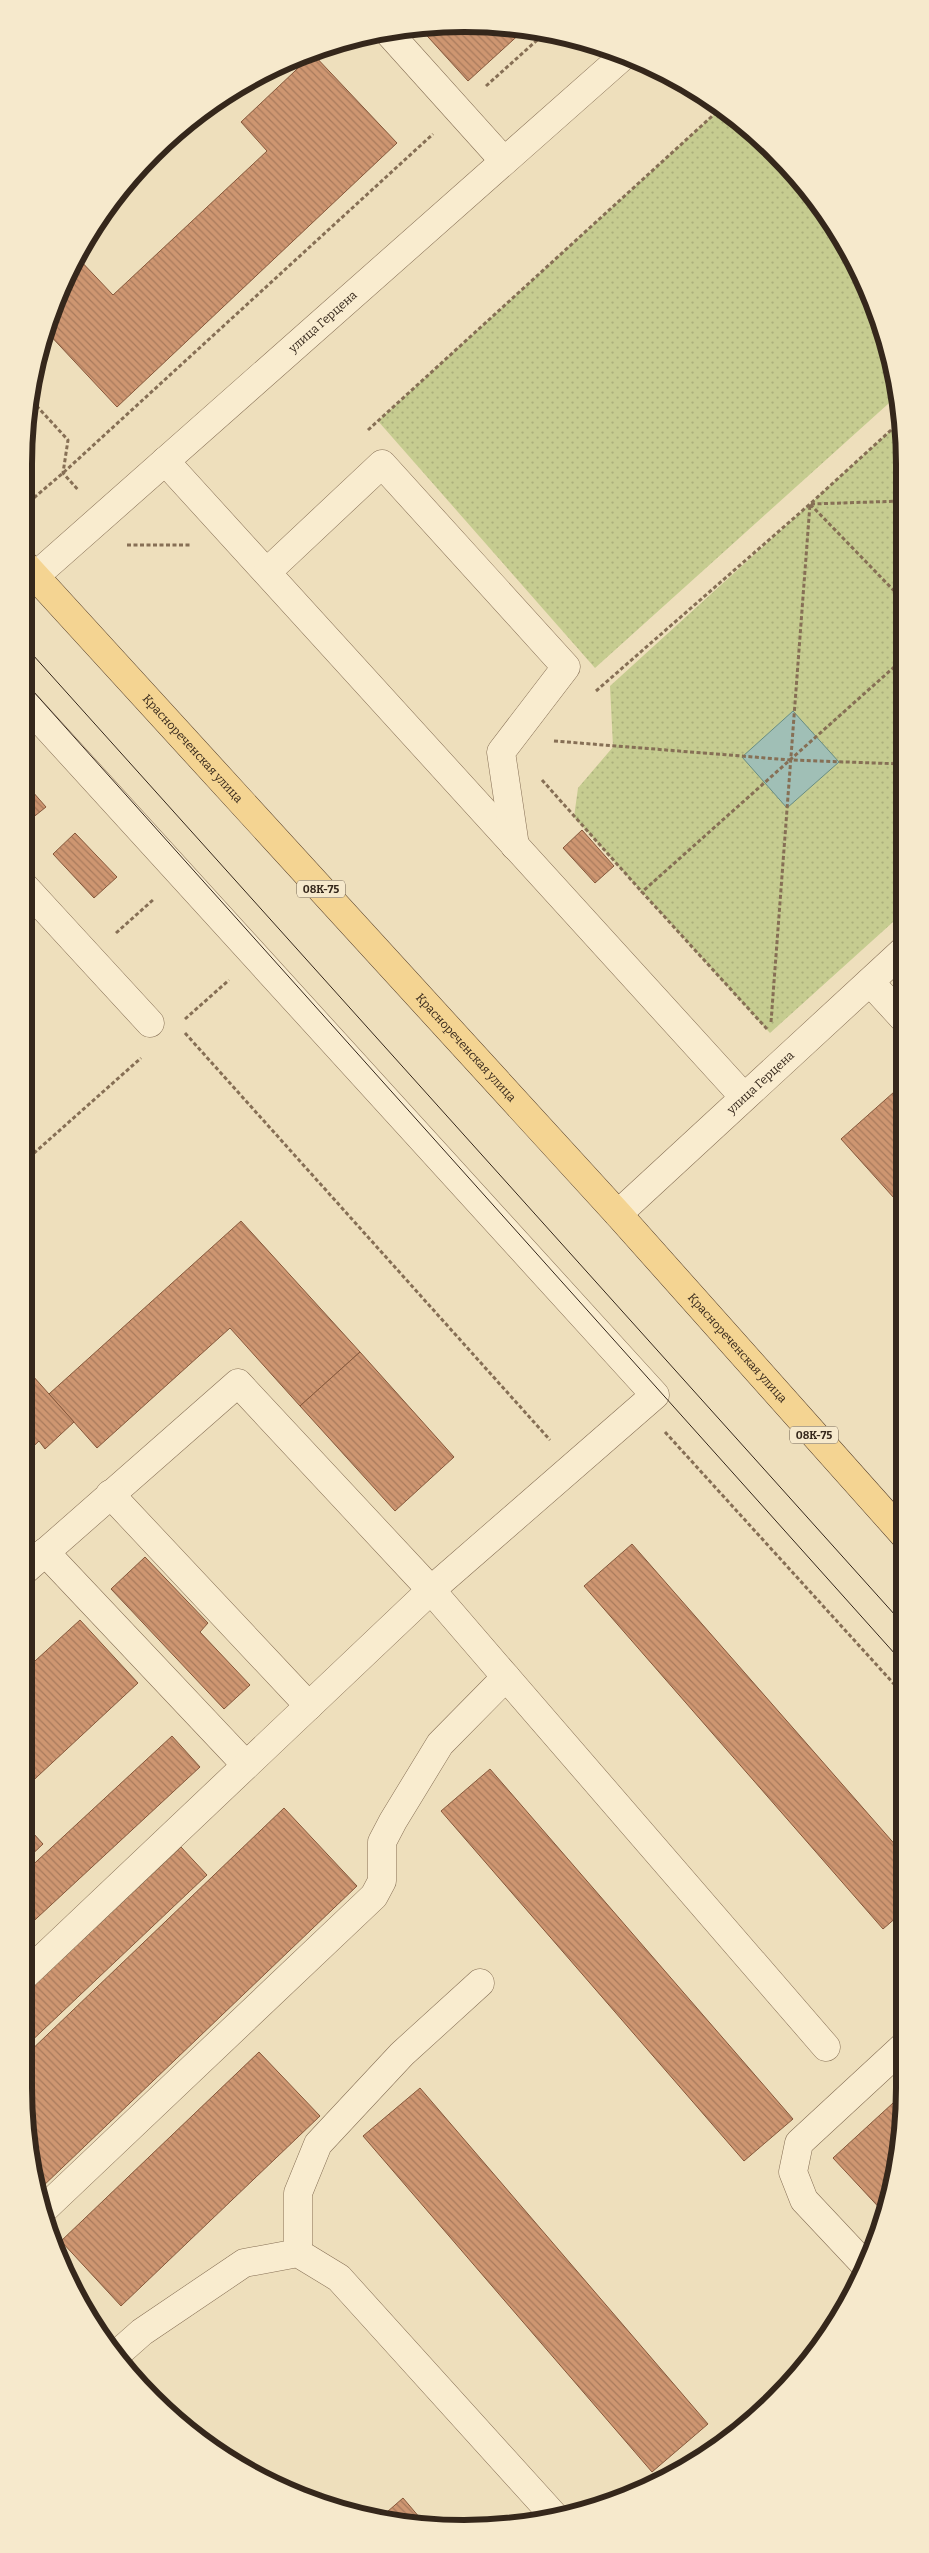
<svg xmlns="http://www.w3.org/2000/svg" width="929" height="2553" font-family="Bitter,serif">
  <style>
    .park { fill: url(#park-dots) }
    .water { fill: #a0bfb6; stroke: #688d83 }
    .building { fill: url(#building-back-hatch); stroke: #86583b }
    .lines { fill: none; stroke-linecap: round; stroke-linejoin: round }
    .minor-casing { stroke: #866f55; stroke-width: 29 }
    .major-casing { stroke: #533d2a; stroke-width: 29 }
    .path { stroke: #866f55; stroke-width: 3; stroke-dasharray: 4 2.5; stroke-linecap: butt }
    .minor { stroke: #f9eccf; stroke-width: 28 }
    .major { stroke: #f4d492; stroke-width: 28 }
    .tram { stroke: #35271b; stroke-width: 1 }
    .labels { text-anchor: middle; stroke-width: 4; stroke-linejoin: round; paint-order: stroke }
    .shield { fill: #f6e9cc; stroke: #6f6150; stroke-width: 1 }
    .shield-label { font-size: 11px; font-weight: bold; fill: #35271b }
    .street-label { font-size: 12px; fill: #35271b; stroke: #f6e9cc }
    .rim { fill: none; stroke: #35271b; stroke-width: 6 }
  </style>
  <defs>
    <pattern id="park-dots" width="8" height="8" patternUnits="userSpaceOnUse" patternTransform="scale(1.25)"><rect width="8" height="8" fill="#c6cc90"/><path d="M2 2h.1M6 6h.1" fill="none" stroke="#abaf7c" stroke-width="1.8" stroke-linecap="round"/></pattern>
    <pattern id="building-back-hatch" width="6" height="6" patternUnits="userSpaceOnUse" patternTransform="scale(1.25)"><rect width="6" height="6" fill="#ce9671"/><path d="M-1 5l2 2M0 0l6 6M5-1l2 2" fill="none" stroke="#a87a5c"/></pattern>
  </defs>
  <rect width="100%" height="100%" fill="#eedfbc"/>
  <g class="park">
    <path d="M721,108L796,174L872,296L898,395L595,668L378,421Z"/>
    <path d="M901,421L903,913L770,1033L574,817L578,788L613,747L610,686Z"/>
  </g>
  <path class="water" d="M793,711L839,762L787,808L742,757Z"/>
  <g class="building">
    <path d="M494,25L524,30L468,81L419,27Z"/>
    <path d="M313,54L397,143L117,407L46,331L69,269L77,257L113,295L267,151L241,122Z"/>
    <path d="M32,791L46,807L31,819L24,810V798Z"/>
    <path d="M582,830L614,866L595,883L563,848Z"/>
    <path d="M75,833L117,877L94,898L53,854Z"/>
    <path d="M903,1084V1208L841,1139Z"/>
    <path d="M241,1221L360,1352L300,1406L230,1328L97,1448L49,1394Z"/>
    <path d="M360,1352L454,1457L395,1511L300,1406Z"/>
    <path d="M24,1366L74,1422L45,1449L39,1441L24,1455Z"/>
    <path d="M632,1544L905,1856V1910L883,1929L584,1586Z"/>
    <path d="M145,1557L208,1623L200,1632L250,1685L224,1709L111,1589Z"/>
    <path d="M80,1620L138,1683L24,1789V1671Z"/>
    <path d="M172,1736L200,1767L24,1930V1873Z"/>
    <path d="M490,1769L793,2119L744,2161L441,1811Z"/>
    <path d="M284,1808L357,1886L40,2189L24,2088V2057Z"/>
    <path d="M24,1823L43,1844L24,1862Z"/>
    <path d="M181,1847L207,1875L24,2048V1995Z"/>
    <path d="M259,2052L320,2116L121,2306L61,2241Z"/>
    <path d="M420,2088L708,2424L652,2472L363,2136Z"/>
    <path d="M905,2092L890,2203L886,2215L833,2158Z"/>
    <path d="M403,2498L426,2525H407L379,2519Z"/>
  </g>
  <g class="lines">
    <g class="minor-casing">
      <g id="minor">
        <path d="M388,32L504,161"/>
        <path d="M165,461L744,1097"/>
        <path d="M267,572L382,464L566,667L501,752L515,846"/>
        <path id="s1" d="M24,586L621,58"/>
        <path d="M24,702L655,1395L431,1590L238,1383L24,1571"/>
        <path d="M24,886L150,1023"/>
        <path d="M870,982L903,1018"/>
        <path id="s2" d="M618,1214L903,951"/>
        <path d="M110,1494L309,1706"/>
        <path d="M45,1552L246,1765"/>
        <path d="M506,1677L826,2047"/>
        <path d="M24,1976L431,1590L506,1677L440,1744L393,1821L382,1842V1881L374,1896L44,2209"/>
        <path d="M298,2253V2193L318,2144L402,2054L480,1983"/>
        <path d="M866,2266L804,2200L793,2172L799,2143L905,2045"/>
        <path d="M116,2355L142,2332L244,2263L298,2253L339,2278L557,2519"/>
      </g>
    </g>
    <g class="major-casing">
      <g id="major">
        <path id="s3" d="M24,564L618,1214L904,1535"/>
      </g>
    </g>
    <g class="path">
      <path d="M486,86L545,33"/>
      <path d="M32,401L68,440L63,473L79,491"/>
      <path d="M368,430L721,108"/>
      <path d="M29,502L63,473L433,134"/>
      <path d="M811,504L902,501"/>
      <path d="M127,545H191"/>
      <path d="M596,691L810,504L901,421"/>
      <path d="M554,741L791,760L902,764"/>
      <path d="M542,780L642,892"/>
      <path d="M24,842L31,850"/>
      <path d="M116,933L154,899"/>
      <path d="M185,1019L229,980"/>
      <path d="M771,1022L810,504L902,599"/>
      <path d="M767,1029L642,892L902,660"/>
      <path d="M185,1033L550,1440"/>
      <path d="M24,1162L141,1058"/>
      <path d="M665,1432L904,1695"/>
    </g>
    <use href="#minor" class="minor"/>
    <use href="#major" class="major"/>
    <g class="tram">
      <path d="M24,645L904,1625"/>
      <path d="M24,681L904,1664"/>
    </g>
  </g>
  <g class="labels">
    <g class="shield">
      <rect x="297" y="880.5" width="48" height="17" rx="4"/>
      <rect x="790" y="1426.5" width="48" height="17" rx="4"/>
    </g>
    <g class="shield-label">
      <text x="321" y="893">08К-75</text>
      <text x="814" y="1439">08К-75</text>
    </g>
    <g class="street-label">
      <text dy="4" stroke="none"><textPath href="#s1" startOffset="399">улица Герцена</textPath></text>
      <text dy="4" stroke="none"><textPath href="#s3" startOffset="250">Краснореченская улица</textPath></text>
      <text dy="4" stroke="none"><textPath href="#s3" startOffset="655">Краснореченская улица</textPath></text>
      <text dy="4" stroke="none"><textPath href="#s2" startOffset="194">улица Герцена</textPath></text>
      <text dy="4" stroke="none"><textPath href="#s3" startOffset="1060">Краснореченская улица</textPath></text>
    </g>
  </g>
  <path d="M0 0H929V2553H0ZM464 32H464A432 432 0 0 1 896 464V2088A432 432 0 0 1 464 2520H464A432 432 0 0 1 32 2088V464A432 432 0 0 1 464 32Z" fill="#f6e9cc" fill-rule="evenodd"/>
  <path class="rim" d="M464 32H464A432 432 0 0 1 896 464V2088A432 432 0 0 1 464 2520H464A432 432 0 0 1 32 2088V464A432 432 0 0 1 464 32Z"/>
</svg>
